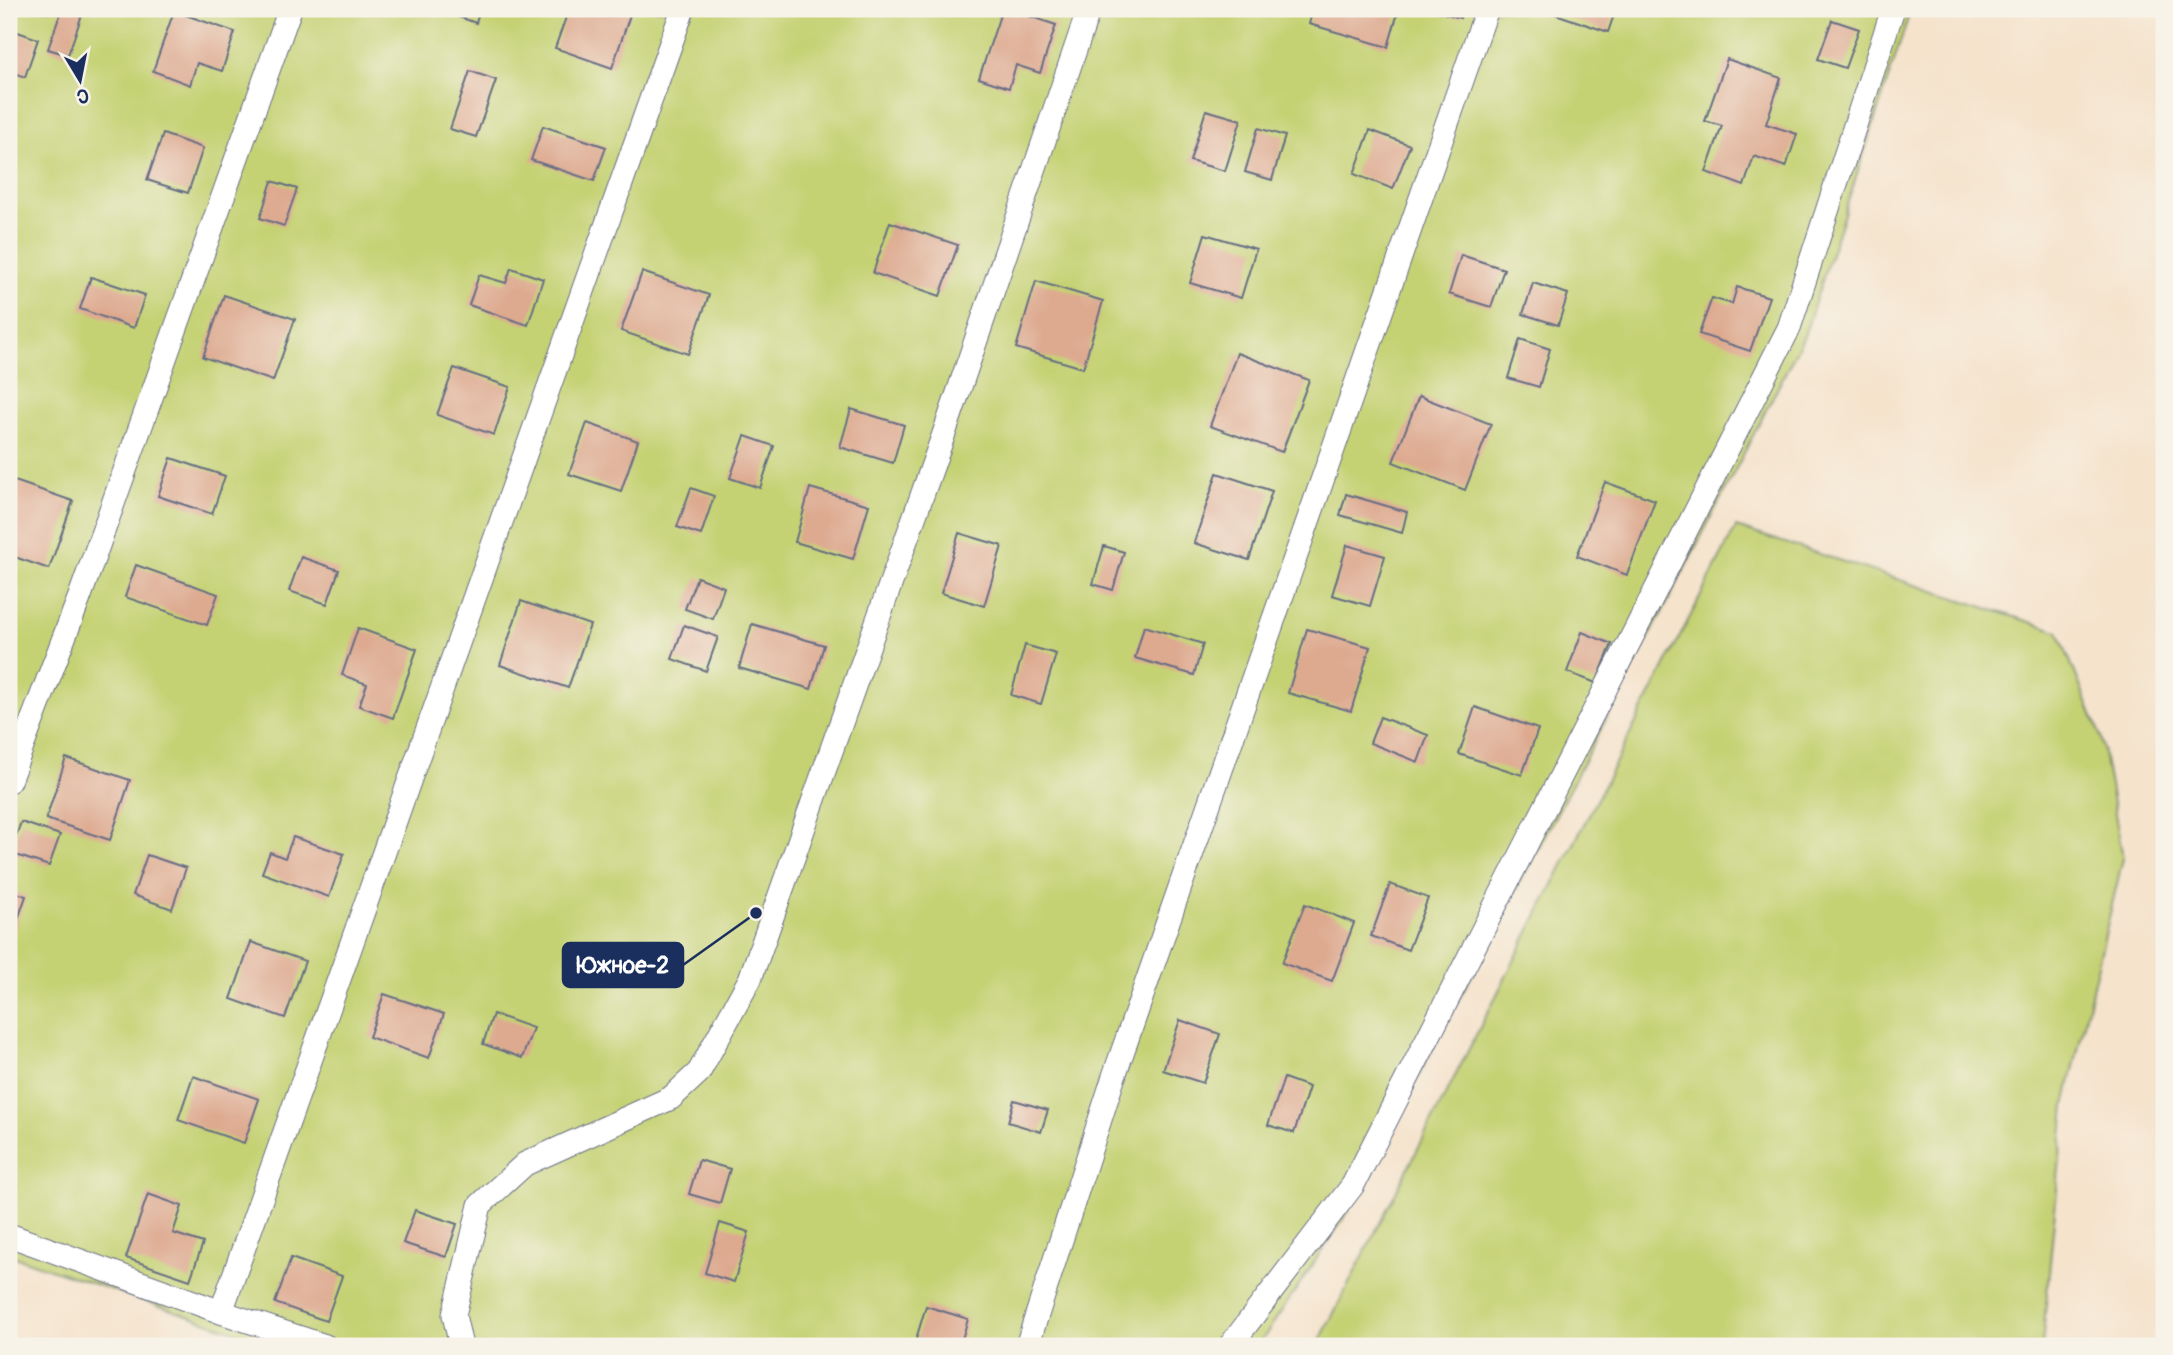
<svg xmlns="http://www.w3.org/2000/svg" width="2173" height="1355" font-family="Pangolin,sans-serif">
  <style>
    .green { fill: #c5d273; stroke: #708068; stroke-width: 2 }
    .building { fill: #dda98f }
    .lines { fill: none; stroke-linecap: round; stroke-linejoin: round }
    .lane-casing { stroke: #676e84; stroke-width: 25 }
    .lane { stroke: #fff; stroke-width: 23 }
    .leader { fill: none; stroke: #1b2f5e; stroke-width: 2.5 }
    .callout-dot { fill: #1b2f5e; stroke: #f7f3e8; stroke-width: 2.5 }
    .callout { fill: #1b2f5e; stroke: #1b2f5e; stroke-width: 2.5 }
    .callout-label { font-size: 23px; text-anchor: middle; font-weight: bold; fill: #fff }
  </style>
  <rect width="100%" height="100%" fill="#f7f3e8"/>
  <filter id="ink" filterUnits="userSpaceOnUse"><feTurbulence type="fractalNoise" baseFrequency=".0143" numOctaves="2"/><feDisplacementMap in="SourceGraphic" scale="14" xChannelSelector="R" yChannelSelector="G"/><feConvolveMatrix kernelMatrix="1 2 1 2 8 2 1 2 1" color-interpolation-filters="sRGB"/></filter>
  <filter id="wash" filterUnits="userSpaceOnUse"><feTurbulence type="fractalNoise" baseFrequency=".00686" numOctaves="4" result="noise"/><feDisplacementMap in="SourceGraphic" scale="28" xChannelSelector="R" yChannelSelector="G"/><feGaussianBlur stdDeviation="1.57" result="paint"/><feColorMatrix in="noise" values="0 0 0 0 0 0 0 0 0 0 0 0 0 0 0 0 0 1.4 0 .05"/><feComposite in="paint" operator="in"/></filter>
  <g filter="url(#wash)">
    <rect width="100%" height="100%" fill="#f5e3cc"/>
    <g class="green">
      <path d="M9,9H1911L1804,336L1666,605L1342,1221L1258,1346H278L9,1255Z"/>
      <path d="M1736,527L2058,631L2101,737L2123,858L2065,1105L2042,1346H1317Z"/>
    </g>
    <g id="blocks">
      <g class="building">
        <path d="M62,9H84L68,55L48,49Z"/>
        <path d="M436,9H480L476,23Z"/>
        <path d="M569,9H632L612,68L555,48Z"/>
        <path d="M1002,9H1008L1056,25L1040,73L1016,65L1009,88L979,78Z"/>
        <path d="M1313,9H1399L1388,47L1309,24Z"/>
        <path d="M1430,9H1463L1460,18Z"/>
        <path d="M1541,9H1616L1608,32Z"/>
        <path d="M174,11L235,32L222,71L197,63L190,85L153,71Z"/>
        <path d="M1832,20L1859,29L1845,68L1818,59Z"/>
        <path d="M9,29L38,39L25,77L9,71Z"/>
        <path d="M1727,59L1781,78L1766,124L1797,134L1786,167L1754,156L1744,186L1706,172L1722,126L1705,121Z"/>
        <path d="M470,71L496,80L476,137L450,129Z"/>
        <path d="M1206,110L1241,120L1225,171L1190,161Z"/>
        <path d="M543,126L606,147L594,181L531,160Z"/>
        <path d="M1258,128L1285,136L1272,180L1245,172Z"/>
        <path d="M1370,130L1410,145L1393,189L1354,174Z"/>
        <path d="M163,134L203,148L188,193L147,180Z"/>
        <path d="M272,181L297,189L284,226L260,218Z"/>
        <path d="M890,222L958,245L940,296L873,273Z"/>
        <path d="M1205,234L1256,249L1241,298L1190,283Z"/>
        <path d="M1461,255L1504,269L1491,307L1449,294Z"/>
        <path d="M511,268L543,279L528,325L469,305L479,275L506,283Z"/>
        <path d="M642,272L709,295L688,354L621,331Z"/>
        <path d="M91,277L145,295L134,328L80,309Z"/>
        <path d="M1036,281L1103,301L1083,368L1016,348Z"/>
        <path d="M1533,283L1568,294L1558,325L1523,314Z"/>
        <path d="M1737,287L1769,297L1750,351L1699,334L1712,298L1732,304Z"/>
        <path d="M224,295L295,319L273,381L203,357Z"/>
        <path d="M1520,339L1550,349L1539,387L1508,378Z"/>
        <path d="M1237,353L1309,380L1282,452L1210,426Z"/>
        <path d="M454,368L510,387L494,435L437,415Z"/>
        <path d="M1419,396L1491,424L1465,490L1393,462Z"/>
        <path d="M851,409L904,425L893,463L840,447Z"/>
        <path d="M587,423L638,441L621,491L569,474Z"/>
        <path d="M745,436L774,446L760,488L730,478Z"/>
        <path d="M171,458L225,476L212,514L158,496Z"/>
        <path d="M1217,473L1272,491L1249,560L1194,543Z"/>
        <path d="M9,479L73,501L49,569L9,555Z"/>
        <path d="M1605,482L1655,500L1627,575L1577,556Z"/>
        <path d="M691,488L714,496L701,535L677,527Z"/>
        <path d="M810,488L869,505L853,559L795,542Z"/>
        <path d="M1346,494L1407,512L1402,533L1340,515Z"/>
        <path d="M959,533L1002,546L984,606L941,593Z"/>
        <path d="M1347,545L1385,556L1370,606L1332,595Z"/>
        <path d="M1104,546L1124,552L1113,590L1093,584Z"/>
        <path d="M301,557L339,570L327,604L289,591Z"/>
        <path d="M136,565L218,594L207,625L125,597Z"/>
        <path d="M697,577L724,587L713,619L685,609Z"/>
        <path d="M521,601L590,625L568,688L500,665Z"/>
        <path d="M752,624L824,645L811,689L739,668Z"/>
        <path d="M684,625L718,637L706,671L672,659Z"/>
        <path d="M1144,626L1203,644L1194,675L1135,658Z"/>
        <path d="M358,628L417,649L393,718L359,706L367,684L342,675Z"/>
        <path d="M1307,629L1370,647L1351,711L1288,693Z"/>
        <path d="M1582,632L1612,644L1596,683L1567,672Z"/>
        <path d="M1025,645L1056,654L1041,704L1011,695Z"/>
        <path d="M1475,707L1538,729L1522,775L1459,754Z"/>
        <path d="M1380,717L1428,735L1418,762L1370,743Z"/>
        <path d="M66,758L130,780L110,840L46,819Z"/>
        <path d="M21,822L60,835L49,866L10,853Z"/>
        <path d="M293,837L344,854L329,897L262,873L270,852L285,858Z"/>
        <path d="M147,855L186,868L172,909L133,895Z"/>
        <path d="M1390,884L1428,898L1408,950L1371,936Z"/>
        <path d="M9,890L26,896L9,945Z"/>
        <path d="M1305,904L1354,923L1332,981L1282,963Z"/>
        <path d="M251,942L305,961L285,1018L231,999Z"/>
        <path d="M384,994L444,1014L429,1058L369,1037Z"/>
        <path d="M493,1014L533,1028L522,1058L483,1044Z"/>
        <path d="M1180,1020L1220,1034L1203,1083L1163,1070Z"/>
        <path d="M193,1076L259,1099L244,1143L178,1120Z"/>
        <path d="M1284,1078L1309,1087L1294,1133L1268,1125Z"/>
        <path d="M1014,1100L1048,1110L1041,1132L1008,1122Z"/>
        <path d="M699,1160L730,1169L720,1203L689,1194Z"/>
        <path d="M148,1194L182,1206L173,1233L203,1243L190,1280L126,1258Z"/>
        <path d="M415,1210L457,1224L446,1257L403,1243Z"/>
        <path d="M720,1223L749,1232L734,1282L705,1273Z"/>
        <path d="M291,1258L342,1276L326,1321L275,1303Z"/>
        <path d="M926,1306L968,1319L960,1346H914Z"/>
      </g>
    </g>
  </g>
  <g filter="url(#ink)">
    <use href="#blocks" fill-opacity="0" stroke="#676e84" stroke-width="2"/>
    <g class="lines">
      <g class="lane-casing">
        <g id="lane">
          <path d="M9,781L80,596L290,9"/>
          <path d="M9,1235L221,1312"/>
          <path d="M325,1346L221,1312L683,9"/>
          <path d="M461,1346L454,1315L480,1205L525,1164L671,1098L699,1072L750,979L946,428L1089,9"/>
          <path d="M1027,1346L1114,1076L1487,9"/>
          <path d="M1230,1346L1353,1185L1789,328L1893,9"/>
        </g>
      </g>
      <use href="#lane" class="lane"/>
    </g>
  </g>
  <path class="leader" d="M756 913L683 965"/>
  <circle class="callout-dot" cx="756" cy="913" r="7"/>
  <rect class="callout" x="563" y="943" width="120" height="44" rx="7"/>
  <g class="callout-label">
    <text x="623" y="973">Южное-2</text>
  </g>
  <rect width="2173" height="1355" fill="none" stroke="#f7f3e8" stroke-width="35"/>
  <g transform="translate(80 80) rotate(170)" stroke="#f7f3e8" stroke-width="5" paint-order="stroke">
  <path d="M0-5L12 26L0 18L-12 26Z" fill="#1b2f5e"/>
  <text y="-10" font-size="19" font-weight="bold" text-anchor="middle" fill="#1b2f5e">С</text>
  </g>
</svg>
